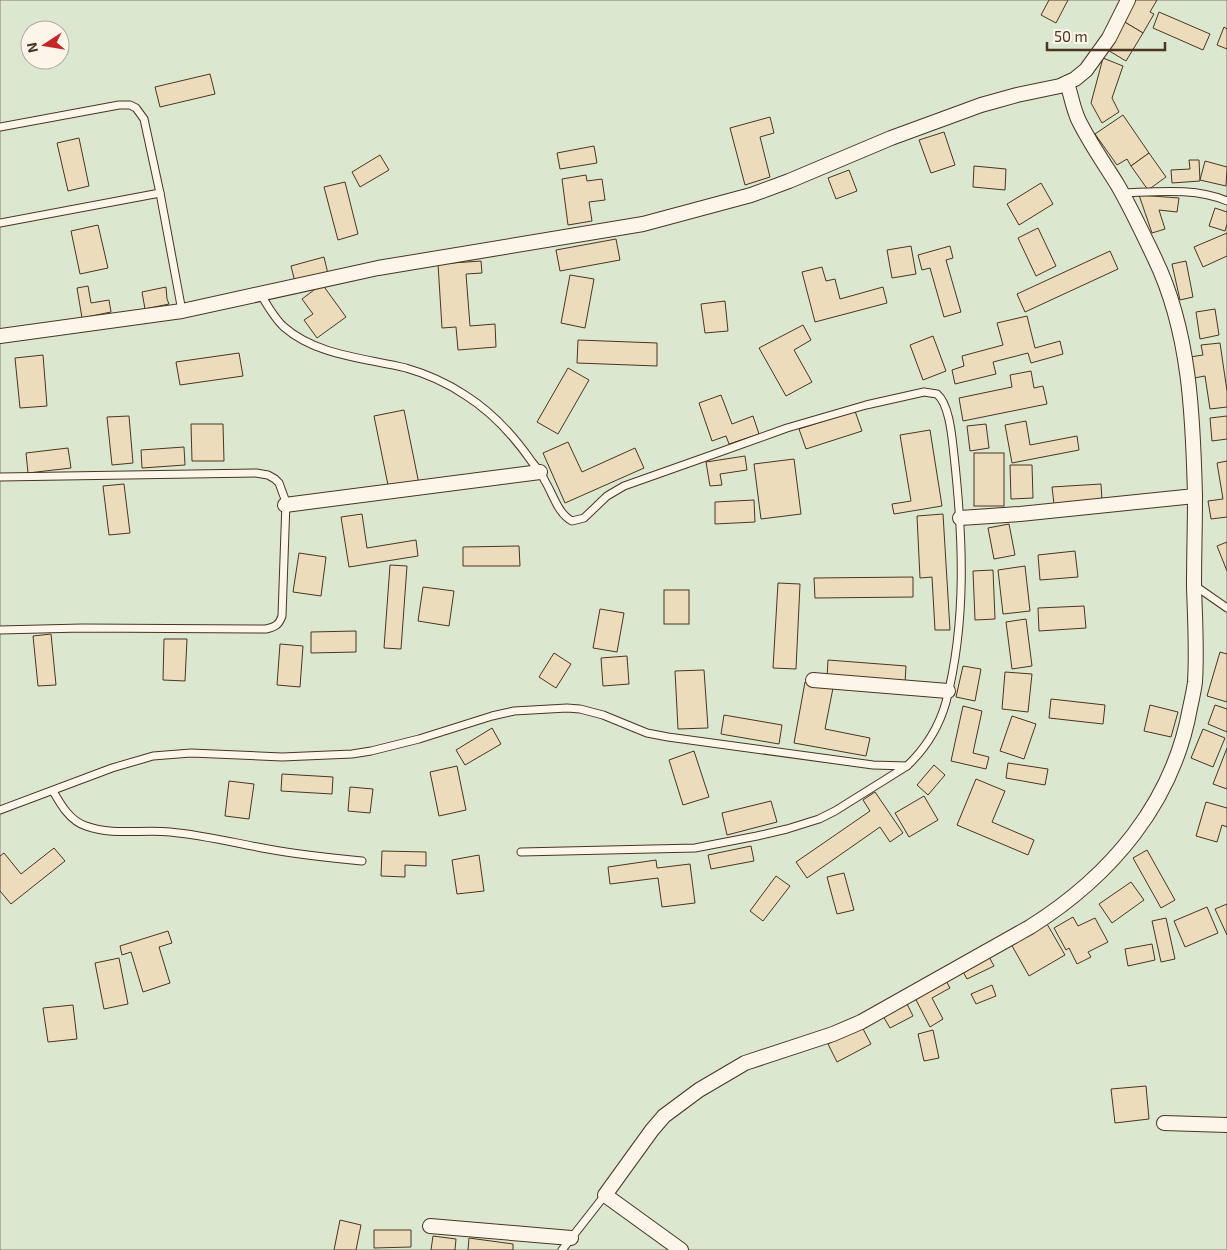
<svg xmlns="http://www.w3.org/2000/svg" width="1227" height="1250" font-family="'Exo 2',sans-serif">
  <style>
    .green { fill: #dce7d0; stroke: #887966; fill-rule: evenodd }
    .building { fill: #ecdcbc; stroke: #4a3520 }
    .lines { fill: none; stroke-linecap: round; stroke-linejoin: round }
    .service-casing { stroke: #4a3520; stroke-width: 9 }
    .minor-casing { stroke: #4a3520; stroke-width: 16 }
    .service { stroke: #fbf6e9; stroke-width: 7 }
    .minor { stroke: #fbf6e9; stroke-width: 14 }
  </style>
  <rect width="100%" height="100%" fill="#fbf6e9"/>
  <path class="green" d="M0,0H1227V1250H0ZM30,30H60V60H30Z"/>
  <g class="building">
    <path d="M1049,0H1068L1056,23L1041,15Z"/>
    <path d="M1135,0H1157L1150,12L1154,14L1143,33L1123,21Z"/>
    <path d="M1159,12L1210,34L1203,50L1153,28Z"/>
    <path d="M1123,21L1143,33L1126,61L1106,49Z"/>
    <path d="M1224,27L1227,29V49L1217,45Z"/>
    <path d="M1103,58L1123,66L1112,98L1119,112L1102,123L1091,103Z"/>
    <path d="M210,74L215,94L160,107L155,87Z"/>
    <path d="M1123,115L1149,153L1131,166L1127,159L1117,165L1095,134Z"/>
    <path d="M770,117L774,133L760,137L770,177L745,185L730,128Z"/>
    <path d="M944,132L955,165L931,173L919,140Z"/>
    <path d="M79,138L89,186L68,191L57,143Z"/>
    <path d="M594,146L597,163L560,169L557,153Z"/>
    <path d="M1149,153L1166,177L1148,190L1131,166Z"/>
    <path d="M380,155L389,170L360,187L352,172Z"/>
    <path d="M1189,160H1199L1200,181L1172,183L1171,170L1190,169Z"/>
    <path d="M1205,161L1227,167L1226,186L1200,180Z"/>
    <path d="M974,166L1006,169L1005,190L973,187Z"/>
    <path d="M849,170L857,191L836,199L828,178Z"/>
    <path d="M586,175L587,181L602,179L605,200L589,202L592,221L568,225L562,179Z"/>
    <path d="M345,182L358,234L338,240L324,187Z"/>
    <path d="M1041,183L1053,204L1019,225L1007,204Z"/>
    <path d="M1139,195L1179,198L1177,212L1159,210L1165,229L1152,233Z"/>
    <path d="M1215,208L1227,212V224L1225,231L1209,226Z"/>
    <path d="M98,225L108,268L80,274L71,231Z"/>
    <path d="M1038,228L1056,266L1036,276L1018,238Z"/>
    <path d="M1227,233V256L1203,267L1194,247Z"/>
    <path d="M616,239L620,260L560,271L556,250Z"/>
    <path d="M911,246L916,274L892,278L887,250Z"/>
    <path d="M950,246L953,258L946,260L961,312L944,317L930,268L922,270L918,255Z"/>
    <path d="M1110,251L1118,269L1025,312L1017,294Z"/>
    <path d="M324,257L328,274L295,282L291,266Z"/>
    <path d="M481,261L482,273L466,274L470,326L495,324L496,347L458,350L456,327L442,328L438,264Z"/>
    <path d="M1186,261L1193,297L1180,300L1172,264Z"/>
    <path d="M822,267L826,281L835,279L840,299L883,287L887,303L815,322L802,272Z"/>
    <path d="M570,275L594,279L585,328L561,323Z"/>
    <path d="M322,284L346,317L317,338L304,320L313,314L302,299Z"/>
    <path d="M88,286L91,303L109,300L111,312L82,318L77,288Z"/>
    <path d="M166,287L167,299L169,304L145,309L142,292Z"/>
    <path d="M725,301L728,331L705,333L701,304Z"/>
    <path d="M1215,309L1219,335L1200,339L1196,312Z"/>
    <path d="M1027,316L1035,348L1060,341L1063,354L1031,363L1028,353L993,362L996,374L955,384L952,370L964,366L962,356L1003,345L997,323Z"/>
    <path d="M803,325L811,340L794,350L812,382L786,396L759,348Z"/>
    <path d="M933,336L946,371L923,380L910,345Z"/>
    <path d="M578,340L657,343V366L577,363Z"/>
    <path d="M1220,343L1227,391V407L1210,409L1205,376L1194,378L1190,357L1203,355L1201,345Z"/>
    <path d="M239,353L243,376L180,385L176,362Z"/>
    <path d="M43,355L47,406L20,408L15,358Z"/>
    <path d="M568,368L589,380L558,434L537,422Z"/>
    <path d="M1031,371L1034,388L1043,386L1047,404L963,421L959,398L1012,387L1010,375Z"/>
    <path d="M721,395L732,424L753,416L759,434L729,444L726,436L712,441L699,403Z"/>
    <path d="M404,410L419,484L389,490L374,416Z"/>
    <path d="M855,411L862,431L806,449L799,429Z"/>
    <path d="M129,416L133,463L112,465L107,417Z"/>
    <path d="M1227,416V439L1212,441L1210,418Z"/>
    <path d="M1026,421L1030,445L1077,436L1079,450L1012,463L1005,425Z"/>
    <path d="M191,424H223L224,461H192Z"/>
    <path d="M986,424L989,448L970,451L967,426Z"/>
    <path d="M930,430L942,506L894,514L892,504L911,501L900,435Z"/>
    <path d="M568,442L582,472L635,448L644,468L565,503L543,453Z"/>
    <path d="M184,447L185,465L142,468L141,450Z"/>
    <path d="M68,448L71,468L28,473L26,453Z"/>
    <rect x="974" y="453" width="30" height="53"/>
    <path d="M745,456L747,470L720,474L722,485L710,486L706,462Z"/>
    <path d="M794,459L801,514L761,519L754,464Z"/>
    <path d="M1227,461V517L1211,519L1208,501L1223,499L1217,463Z"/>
    <path d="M1010,465H1032L1033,498L1011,499Z"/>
    <path d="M124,484L130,533L109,535L103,486Z"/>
    <path d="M1101,484L1102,501L1054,504L1052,487Z"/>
    <path d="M754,500L755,522L715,524V502Z"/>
    <path d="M362,514L367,548L416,540L418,556L349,567L341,517Z"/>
    <path d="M943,514L950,630H935L932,577L920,578L917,516Z"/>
    <path d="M1009,524L1015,555L994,559L988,528Z"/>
    <path d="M1227,542V571L1217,546Z"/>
    <path d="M519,546L520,566H463V547Z"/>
    <path d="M1075,551L1078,577L1040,580L1038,555Z"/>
    <path d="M299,553L326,557L321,596L293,592Z"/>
    <path d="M390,565L407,566L401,649L384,648Z"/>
    <path d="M1025,566L1030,611L1003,614L998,570Z"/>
    <path d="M993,570L995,619L975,620L973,571Z"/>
    <path d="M913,577V597L815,598L814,578Z"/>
    <path d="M778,583L800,584L796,669L773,668Z"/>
    <path d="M423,587L454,591L449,626L418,621Z"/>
    <rect x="664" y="590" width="25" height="34"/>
    <path d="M1084,606L1086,628L1039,631L1038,608Z"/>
    <path d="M600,609L624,613L617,652L593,648Z"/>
    <path d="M1026,619L1032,666L1012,669L1006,622Z"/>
    <path d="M356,631V652L311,653V632Z"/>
    <path d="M51,634L56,685L38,686L33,636Z"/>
    <path d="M164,639H187L185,681L163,680Z"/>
    <path d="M280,644L303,646L300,687L277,685Z"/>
    <path d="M1220,652L1227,654V702L1207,696Z"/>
    <path d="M554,653L571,664L556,688L539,677Z"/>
    <path d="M627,656L629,684L603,686L601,658Z"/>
    <path d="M828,660L906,666L905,683L827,678Z"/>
    <path d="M963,666L981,669L975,701L956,697Z"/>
    <path d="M704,670L708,728L678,729L675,671Z"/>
    <path d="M1005,672L1032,674L1028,712L1002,709Z"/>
    <path d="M805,682L833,688L825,729L870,738L866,756L794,743Z"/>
    <path d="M1051,699L1105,705L1103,724L1049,718Z"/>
    <path d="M1150,705L1178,712L1171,737L1144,731Z"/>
    <path d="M1215,705L1227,709V732L1208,724Z"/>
    <path d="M963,706L982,711L973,753L989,757L986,769L951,761Z"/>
    <path d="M724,715L782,725L779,744L721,734Z"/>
    <path d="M1012,716L1036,724L1024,759L1000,751Z"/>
    <path d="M492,728L501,744L465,765L456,750Z"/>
    <path d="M1203,729L1225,738L1213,767L1191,758Z"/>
    <path d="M1227,748V789L1213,784Z"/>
    <path d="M694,751L709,797L683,805L669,760Z"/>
    <path d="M1008,763L1048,769L1045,785L1006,778Z"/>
    <path d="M934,765L945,775L928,795L917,785Z"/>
    <path d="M457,766L466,810L439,816L430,772Z"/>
    <path d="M282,774L333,777L332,794L281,791Z"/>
    <path d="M976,779L1005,791L992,822L1034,840L1028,855L957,825Z"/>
    <path d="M229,781L254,784L249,819L225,816Z"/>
    <path d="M350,787L373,789L370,813L348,811Z"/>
    <path d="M875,792L903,833L890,842L880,827L807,878L796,862L870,811L863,800Z"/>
    <path d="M924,796L938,820L909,837L895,813Z"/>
    <path d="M771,801L777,822L727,835L722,813Z"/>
    <path d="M1206,802L1227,808V827L1222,825L1217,842L1196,836Z"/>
    <path d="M751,846L754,861L711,869L708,855Z"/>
    <path d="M54,848L65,861L11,904L0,891V856L4,853L21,874Z"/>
    <path d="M1147,850L1175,900L1161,908L1133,858Z"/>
    <path d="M382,851L426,852V866L405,865V877L381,876Z"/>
    <path d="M479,855L484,891L457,894L452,860Z"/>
    <path d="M656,860L657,868L690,864L695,903L662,907L658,878L610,884L608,867Z"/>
    <path d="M844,873L854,910L837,914L827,877Z"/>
    <path d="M776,876L790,886L763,921L750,911Z"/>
    <path d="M1131,882L1144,900L1112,923L1099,904Z"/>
    <path d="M1227,904V935L1215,909Z"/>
    <path d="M1207,907L1218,933L1185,947L1174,921Z"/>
    <path d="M1073,917L1078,926L1095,918L1108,942L1088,952L1091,957L1077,964L1069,948L1066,950L1054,928Z"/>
    <path d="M1166,918L1175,959L1161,962L1152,921Z"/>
    <path d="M1047,924L1065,955L1029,976L1011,944Z"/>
    <path d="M168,931L172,943L159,947L170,983L143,992L131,952L122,955L120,946Z"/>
    <path d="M1152,944L1155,960L1128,966L1125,949Z"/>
    <path d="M988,955L994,966L967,979L961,968Z"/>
    <path d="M119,958L128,1004L104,1009L95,963Z"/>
    <path d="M945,979L950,988L932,998L943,1019L930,1027L914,996Z"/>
    <path d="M992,985L996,996L976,1004L971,994Z"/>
    <path d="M907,1004L913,1016L890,1028L883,1016Z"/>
    <path d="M73,1005L77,1039L48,1042L43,1008Z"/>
    <path d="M862,1027L871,1044L837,1062L828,1044Z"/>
    <path d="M933,1030L939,1058L924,1061L918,1034Z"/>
    <path d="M1146,1086L1149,1119L1115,1123L1111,1089Z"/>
    <path d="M340,1220L361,1225L356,1250H334Z"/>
    <path d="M374,1230H411V1247L374,1248Z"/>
    <path d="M433,1236L456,1239L455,1250H431Z"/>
    <path d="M469,1238L513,1244V1250H468Z"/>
  </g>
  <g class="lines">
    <g class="service-casing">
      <g id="service">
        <path d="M0,127L119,105H130L136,108L144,119L160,193L182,311"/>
        <path d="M1122,193C1155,192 1195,187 1227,201"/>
        <path d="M0,223L160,193"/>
        <path d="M0,477L256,473L268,475L275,479L279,483L286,502L282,616C279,625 275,627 266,629L82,628L0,630"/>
        <path d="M1194,585L1227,608"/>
        <path d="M53,791C61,805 70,821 86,826C113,836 142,829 170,832C203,835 235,843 268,849C299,855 330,858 362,861"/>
        <path d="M0,810L112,768L153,756L191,753L282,757L352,754L371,751L419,739L492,716L514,711L567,708L580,709L603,715L647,733L668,737L873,765L907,766C926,748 939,727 946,702C967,621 963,537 954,455C952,439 950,405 937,394L924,392L866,405L787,428L720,452L624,486L607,496L584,518L572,521C558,514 553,494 545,481C542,474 537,468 532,462C514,436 492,412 465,395C447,383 427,374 406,368C366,358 317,356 284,327C274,318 267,305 260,293"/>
        <path d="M521,852L695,848L757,836L787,829L819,819L835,811L907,766"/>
        <path d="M562,1250L605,1195"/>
      </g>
    </g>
    <g class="minor-casing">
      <g id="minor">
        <path d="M0,336L182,311L378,268L643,224L751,195L789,181L891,138L981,105L1017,95L1060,86L1075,79L1086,70L1109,38L1128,0"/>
        <path d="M285,505L540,472"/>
        <path d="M960,518L1020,514L1195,496C1193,416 1190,332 1155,259C1143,234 1131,208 1117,184C1104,163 1089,142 1078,119C1073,108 1071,95 1067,83"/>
        <path d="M813,680L948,691"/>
        <path d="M1164,1123L1227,1125"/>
        <path d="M430,1226L571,1238"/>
        <path d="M681,1250L605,1195L652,1130L664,1116L699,1090L745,1063L833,1034L861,1022L1030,927C1111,876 1173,803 1190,708C1192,699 1194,690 1195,682C1197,650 1195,618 1194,587C1194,557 1195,526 1195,496"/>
      </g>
    </g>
    <use href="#service" class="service"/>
    <use href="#minor" class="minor"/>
  </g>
  <g transform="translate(45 45) rotate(258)"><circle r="24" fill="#fbf6e9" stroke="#b4a999"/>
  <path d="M0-4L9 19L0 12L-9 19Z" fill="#c62828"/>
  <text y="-8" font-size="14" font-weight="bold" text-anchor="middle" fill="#4a3520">N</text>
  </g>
  <path d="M1047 42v8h118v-8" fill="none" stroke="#4a3520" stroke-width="2.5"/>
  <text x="1054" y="42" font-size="15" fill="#4a3520" stroke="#fbf6e9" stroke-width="4" paint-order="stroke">50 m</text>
</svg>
